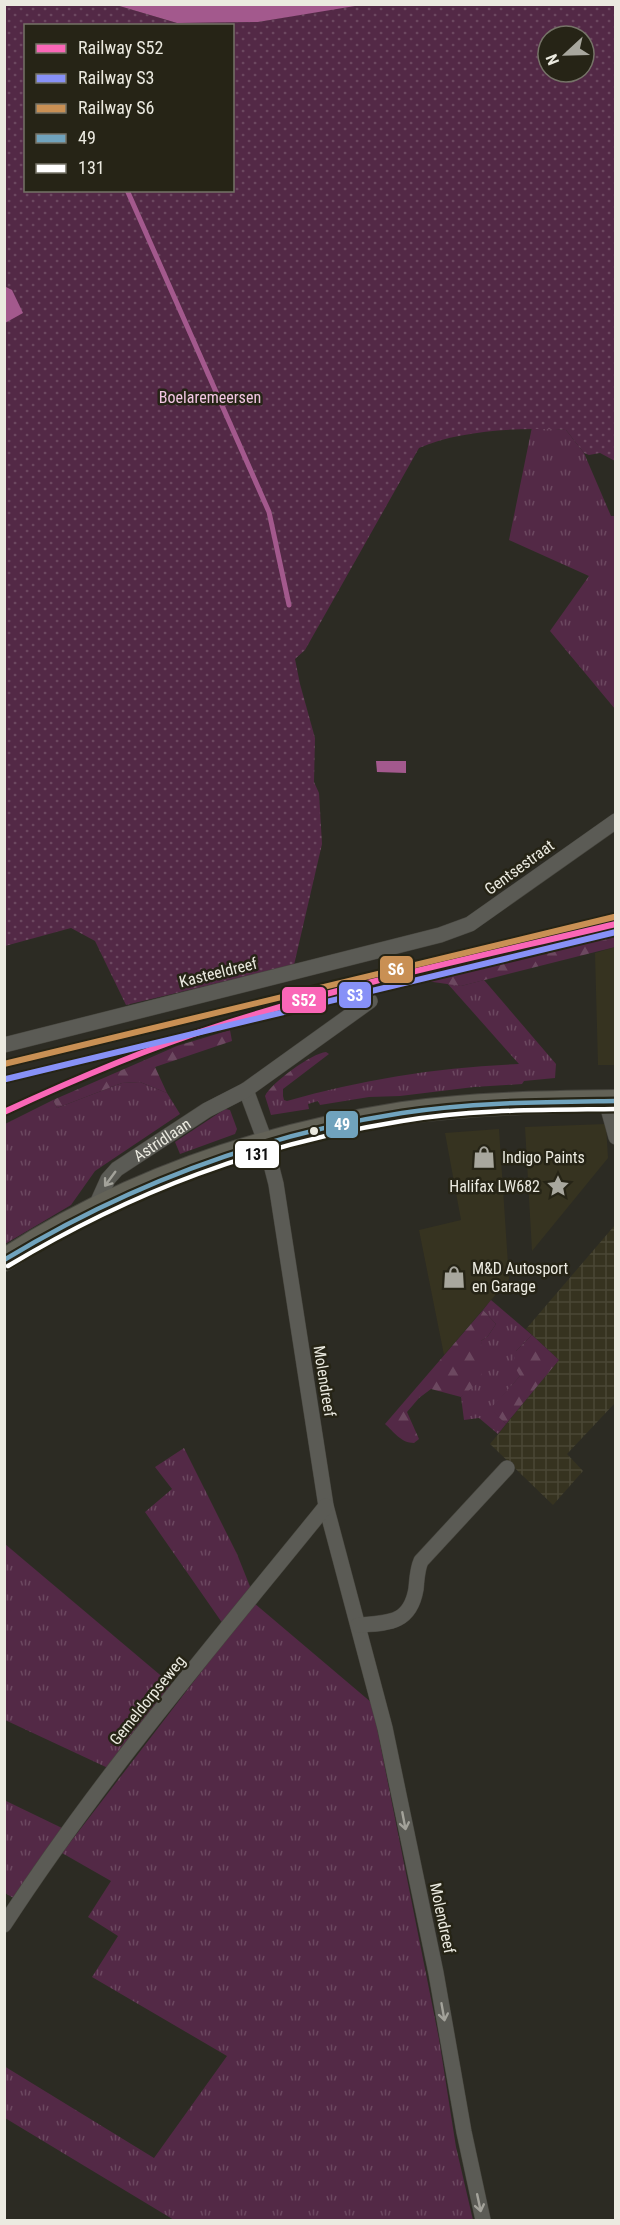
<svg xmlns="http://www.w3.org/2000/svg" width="620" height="2225" font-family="'Roboto Condensed',sans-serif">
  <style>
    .built { fill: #363320 }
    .industrial { fill: url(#industrial-grid) }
    .grass { fill: url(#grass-tufts) }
    .forest { fill: url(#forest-firs) }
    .park { fill: url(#park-dots); fill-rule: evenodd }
    .water { fill: #a3598d }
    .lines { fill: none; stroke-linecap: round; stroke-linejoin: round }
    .stream { stroke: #a3598d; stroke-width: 5 }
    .minor-casing { stroke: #47463f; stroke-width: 16 }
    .primary-casing { stroke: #47463f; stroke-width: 24 }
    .minor { stroke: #5b5b55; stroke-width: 15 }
    .primary { stroke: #636257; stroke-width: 22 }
    .bus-1-casing { stroke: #262416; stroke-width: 9 }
    .bus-2-casing { stroke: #262416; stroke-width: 9 }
    .bus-1 { stroke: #70a3bd; stroke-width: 4.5 }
    .bus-2 { stroke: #fff; stroke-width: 4.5 }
    .rail-1-casing { stroke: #262416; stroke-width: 10 }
    .rail-2-casing { stroke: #262416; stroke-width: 10 }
    .rail-3-casing { stroke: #262416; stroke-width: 10 }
    .rail-1 { stroke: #fa66b7; stroke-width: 6 }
    .rail-2 { stroke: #8791f7; stroke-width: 6 }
    .rail-3 { stroke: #c99054; stroke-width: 6 }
    .oneway { stroke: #a3a29a }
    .bus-dot { fill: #ebeae0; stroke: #262416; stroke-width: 2 }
    .labels { text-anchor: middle; stroke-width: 5; stroke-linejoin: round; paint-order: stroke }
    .park-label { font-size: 16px; fill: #f2c6e3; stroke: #262416 }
    .street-label { font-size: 16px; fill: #ebeae0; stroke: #262416 }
    .poi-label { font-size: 16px; fill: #ebeae0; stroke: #262416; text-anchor: start }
    .line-badge { stroke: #262416; stroke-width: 2 }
    .badge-label { font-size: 16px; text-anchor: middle; font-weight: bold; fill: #fff }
    .pale-badge-label { font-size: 16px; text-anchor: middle; font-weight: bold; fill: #111 }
  </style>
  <defs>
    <pattern id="industrial-grid" width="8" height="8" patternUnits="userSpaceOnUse" patternTransform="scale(1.5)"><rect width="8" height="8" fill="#363320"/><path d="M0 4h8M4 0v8" fill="none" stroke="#4a4735"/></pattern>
    <pattern id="grass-tufts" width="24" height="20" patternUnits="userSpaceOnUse" patternTransform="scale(1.5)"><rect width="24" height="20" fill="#532946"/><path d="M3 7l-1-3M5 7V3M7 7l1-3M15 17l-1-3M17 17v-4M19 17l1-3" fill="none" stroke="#6c4860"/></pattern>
    <pattern id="forest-firs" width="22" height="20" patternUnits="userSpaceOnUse" patternTransform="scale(1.5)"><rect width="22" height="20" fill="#532946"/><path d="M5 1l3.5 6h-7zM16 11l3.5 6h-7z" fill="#6c4860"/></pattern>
    <pattern id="park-dots" width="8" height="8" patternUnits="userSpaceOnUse" patternTransform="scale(1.5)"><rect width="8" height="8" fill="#532946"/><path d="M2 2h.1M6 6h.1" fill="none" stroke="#6c4860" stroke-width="1.8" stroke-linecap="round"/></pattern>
  </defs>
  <rect width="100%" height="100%" fill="#2c2b23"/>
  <g class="built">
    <path d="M615,947V1065H598L595,953Z"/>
    <path d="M606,1124L608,1158L532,1251L525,1127Z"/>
    <path d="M499,1129L509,1279L444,1355L419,1230L461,1220L445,1133Z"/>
  </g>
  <path class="industrial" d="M615,1225V1403L567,1454L583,1471L553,1505L490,1444L559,1360L526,1329Z"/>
  <g class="grass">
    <path d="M532,427L566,430L584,453L611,516H615V709L550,631L589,576L509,540Z"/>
    <path d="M484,980L556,1064L555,1078L524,1081L522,1084L474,1087L400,1096L369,1097L320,1105L318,1101L308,1104L309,1109L271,1115L265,1096H283L284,1100L287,1101C363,1079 440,1067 519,1064L447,983L461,986Z"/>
    <path d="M140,1082L167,1093L180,1114L95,1171L71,1205L5,1244V1124L53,1100L57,1108L122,1083Z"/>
    <path d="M225,1109L230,1110L237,1129L235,1134L180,1154L175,1142Z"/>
    <path d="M491,1300L532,1335L516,1351L520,1376L491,1409L506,1424L498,1434L479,1418L464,1420L461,1397C474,1384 482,1359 481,1341L488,1336L496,1324L483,1310Z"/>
    <path d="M184,1448L237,1554L251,1589L223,1624L145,1512L172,1489L155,1467Z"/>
    <path d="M5,1544L172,1685L108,1768L5,1720Z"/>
    <path d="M254,1603L372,1703L439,2039L456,2147L473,2220H174L5,2118L4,2066L154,2158L227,2056L92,1977L118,1936L88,1917L111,1881L62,1853Z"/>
    <path d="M4,1800L62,1828L15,1899L5,1893Z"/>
  </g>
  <g class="forest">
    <path d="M615,935V947L461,986L426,981Z"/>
    <path d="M230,1030L232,1041L155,1067L167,1093L140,1082L122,1083L57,1108L53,1100L177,1046Z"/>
    <path d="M326,1052L329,1054L283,1089V1096H265C271,1083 312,1053 326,1052Z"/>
    <path d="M483,1310L496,1324L488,1336L481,1341L482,1373L478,1383L461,1397L431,1389L419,1398L407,1412L419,1439L414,1443C401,1443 394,1432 385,1424Z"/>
    <path d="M532,1335L559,1360L506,1424L490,1409L520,1376L513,1364L516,1351Z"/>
  </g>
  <path class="park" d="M361,4L615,5V461L600,453L589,455L584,453L566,430C523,427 459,430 419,448L305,650L295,659L300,684L315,738L314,782L319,793L322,844L294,965L126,1005L95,941L71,928L5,946V5H116L177,23L258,22ZM26,26H232V190H26ZM548,36H584V72H548Z"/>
  <g class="water">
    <path d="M116,5H361L258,22L177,23Z"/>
    <path d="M4,286L12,290L23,313L5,323Z"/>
    <path d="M376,761H406V773L377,772Z"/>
  </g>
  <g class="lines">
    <path class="stream" d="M127,190L269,512L289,605"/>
    <g class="minor-casing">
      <g id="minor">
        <path d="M4,1045L440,935L470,924L616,821"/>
        <path d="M246,1090L265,1141L276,1184L326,1506L385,1728L436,1973L464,2132L483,2220"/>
        <path d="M606,1101L616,1137"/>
        <path id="s1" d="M95,1208L108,1179L117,1169L207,1110L246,1090L370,1001"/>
        <path d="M358,1625C388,1623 410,1624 416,1589C417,1579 417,1570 421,1561L507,1468"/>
        <path d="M4,1925C100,1777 216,1642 326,1506"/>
      </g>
    </g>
    <g class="primary-casing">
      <path id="primary" d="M4,1260C125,1182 262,1135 402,1113C472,1103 545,1102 616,1101"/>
    </g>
    <use href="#minor" class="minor"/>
    <use href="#primary" class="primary"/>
    <g class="bus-1-casing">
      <path id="bus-1" d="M4,1260C128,1185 259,1135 402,1113C473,1102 545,1102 616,1101"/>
    </g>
    <g class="bus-2-casing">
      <path id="bus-2" d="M8,1266C133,1191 258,1144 402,1121C472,1109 545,1110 616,1109"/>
    </g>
    <use href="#bus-1" class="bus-1"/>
    <use href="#bus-2" class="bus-2"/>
    <g class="rail-1-casing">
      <path id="rail-1" d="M4,1112C73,1080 143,1050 215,1027C346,984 482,956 616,924"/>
    </g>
    <g class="rail-2-casing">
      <path id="rail-2" d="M6,1079L616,932"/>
    </g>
    <g class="rail-3-casing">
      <path id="rail-3" d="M4,1064L614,917"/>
    </g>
    <use href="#rail-1" class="rail-1"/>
    <use href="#rail-2" class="rail-2"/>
    <use href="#rail-3" class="rail-3"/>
  </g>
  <defs><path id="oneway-shaft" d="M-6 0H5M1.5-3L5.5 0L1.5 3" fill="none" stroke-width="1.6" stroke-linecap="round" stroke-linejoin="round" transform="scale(1.5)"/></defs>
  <g class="oneway">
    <use href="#oneway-shaft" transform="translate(110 1179) rotate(126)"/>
    <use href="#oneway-shaft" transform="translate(404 1821) rotate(79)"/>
    <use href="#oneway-shaft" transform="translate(443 2012) rotate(80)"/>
    <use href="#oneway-shaft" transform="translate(479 2203) rotate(78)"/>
  </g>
  <defs>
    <g id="shop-bare" transform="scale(1.8)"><path d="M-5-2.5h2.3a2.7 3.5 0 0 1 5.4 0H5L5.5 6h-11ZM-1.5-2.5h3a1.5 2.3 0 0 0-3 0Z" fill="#a8a79e" stroke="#262416" stroke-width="2.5" paint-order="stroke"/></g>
    <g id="sight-bare" transform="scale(1.8)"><path d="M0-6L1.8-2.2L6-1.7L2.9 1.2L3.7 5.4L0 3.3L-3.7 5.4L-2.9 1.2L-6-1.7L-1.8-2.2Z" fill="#a8a79e" stroke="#262416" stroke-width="2.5" paint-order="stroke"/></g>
  </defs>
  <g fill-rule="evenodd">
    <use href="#shop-bare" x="484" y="1157"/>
    <use href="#sight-bare" x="558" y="1186"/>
    <use href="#shop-bare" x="454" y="1277"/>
  </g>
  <circle class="bus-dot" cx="314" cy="1131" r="5"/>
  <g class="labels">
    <g class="park-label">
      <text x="210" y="403">Boelaremeersen</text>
    </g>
    <g class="street-label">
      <text transform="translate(519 867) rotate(-36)" y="6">Gentsestraat</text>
      <text transform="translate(218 972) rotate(-14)" y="6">Kasteeldreef</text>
      <text dy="6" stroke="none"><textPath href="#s1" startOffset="99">Astridlaan</textPath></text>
      <text transform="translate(325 1381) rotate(81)" y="6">Molendreef</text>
      <text transform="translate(147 1700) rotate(-51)" y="6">Gemeldorpseweg</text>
      <text transform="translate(443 1918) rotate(78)" y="6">Molendreef</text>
    </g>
    <g class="poi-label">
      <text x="502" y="1163">Indigo Paints</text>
      <text x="540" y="1192" text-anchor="end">Halifax LW682</text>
      <text x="472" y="1274">M&amp;D Autosport<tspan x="472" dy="18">en Garage</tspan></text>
    </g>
  </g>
  <g class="line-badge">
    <rect x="379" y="955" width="35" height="29" rx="6" fill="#c99054"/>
    <rect x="338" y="981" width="34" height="28" rx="6" fill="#8791f7"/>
    <rect x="281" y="986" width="46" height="28" rx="6" fill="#fa66b7"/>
    <rect x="325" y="1110" width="34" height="29" rx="6" fill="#70a3bd"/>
    <rect x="234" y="1140" width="46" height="29" rx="6" fill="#fff"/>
  </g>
  <g class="badge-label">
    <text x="396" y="975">S6</text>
    <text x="355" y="1001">S3</text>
    <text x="304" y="1006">S52</text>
    <text x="342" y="1130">49</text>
  </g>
  <g class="pale-badge-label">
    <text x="257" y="1160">131</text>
  </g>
  <rect width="620" height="2225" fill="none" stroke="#ebeae0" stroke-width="12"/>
  <rect x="24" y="24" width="210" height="168" fill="#262416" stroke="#757367" stroke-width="1.5"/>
  <rect x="36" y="44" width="30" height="9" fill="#fa66b7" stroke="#757367" stroke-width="1.5"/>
  <text x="78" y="54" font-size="18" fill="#ebeae0">Railway S52</text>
  <rect x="36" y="74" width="30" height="9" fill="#8791f7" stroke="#757367" stroke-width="1.5"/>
  <text x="78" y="84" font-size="18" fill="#ebeae0">Railway S3</text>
  <rect x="36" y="104" width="30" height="9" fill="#c99054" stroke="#757367" stroke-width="1.5"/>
  <text x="78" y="114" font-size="18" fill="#ebeae0">Railway S6</text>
  <rect x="36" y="134" width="30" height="9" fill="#70a3bd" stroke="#757367" stroke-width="1.5"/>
  <text x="78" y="144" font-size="18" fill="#ebeae0">49</text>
  <rect x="36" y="164" width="30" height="9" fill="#ffffff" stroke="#757367" stroke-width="1.5"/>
  <text x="78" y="174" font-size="18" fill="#ebeae0">131</text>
  <g transform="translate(566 54) rotate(248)"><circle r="28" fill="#262416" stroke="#757367" stroke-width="1.5"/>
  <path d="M0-4.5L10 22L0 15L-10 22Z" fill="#a8a79e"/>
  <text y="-9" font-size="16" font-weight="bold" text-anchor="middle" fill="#ebeae0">N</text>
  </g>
</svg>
